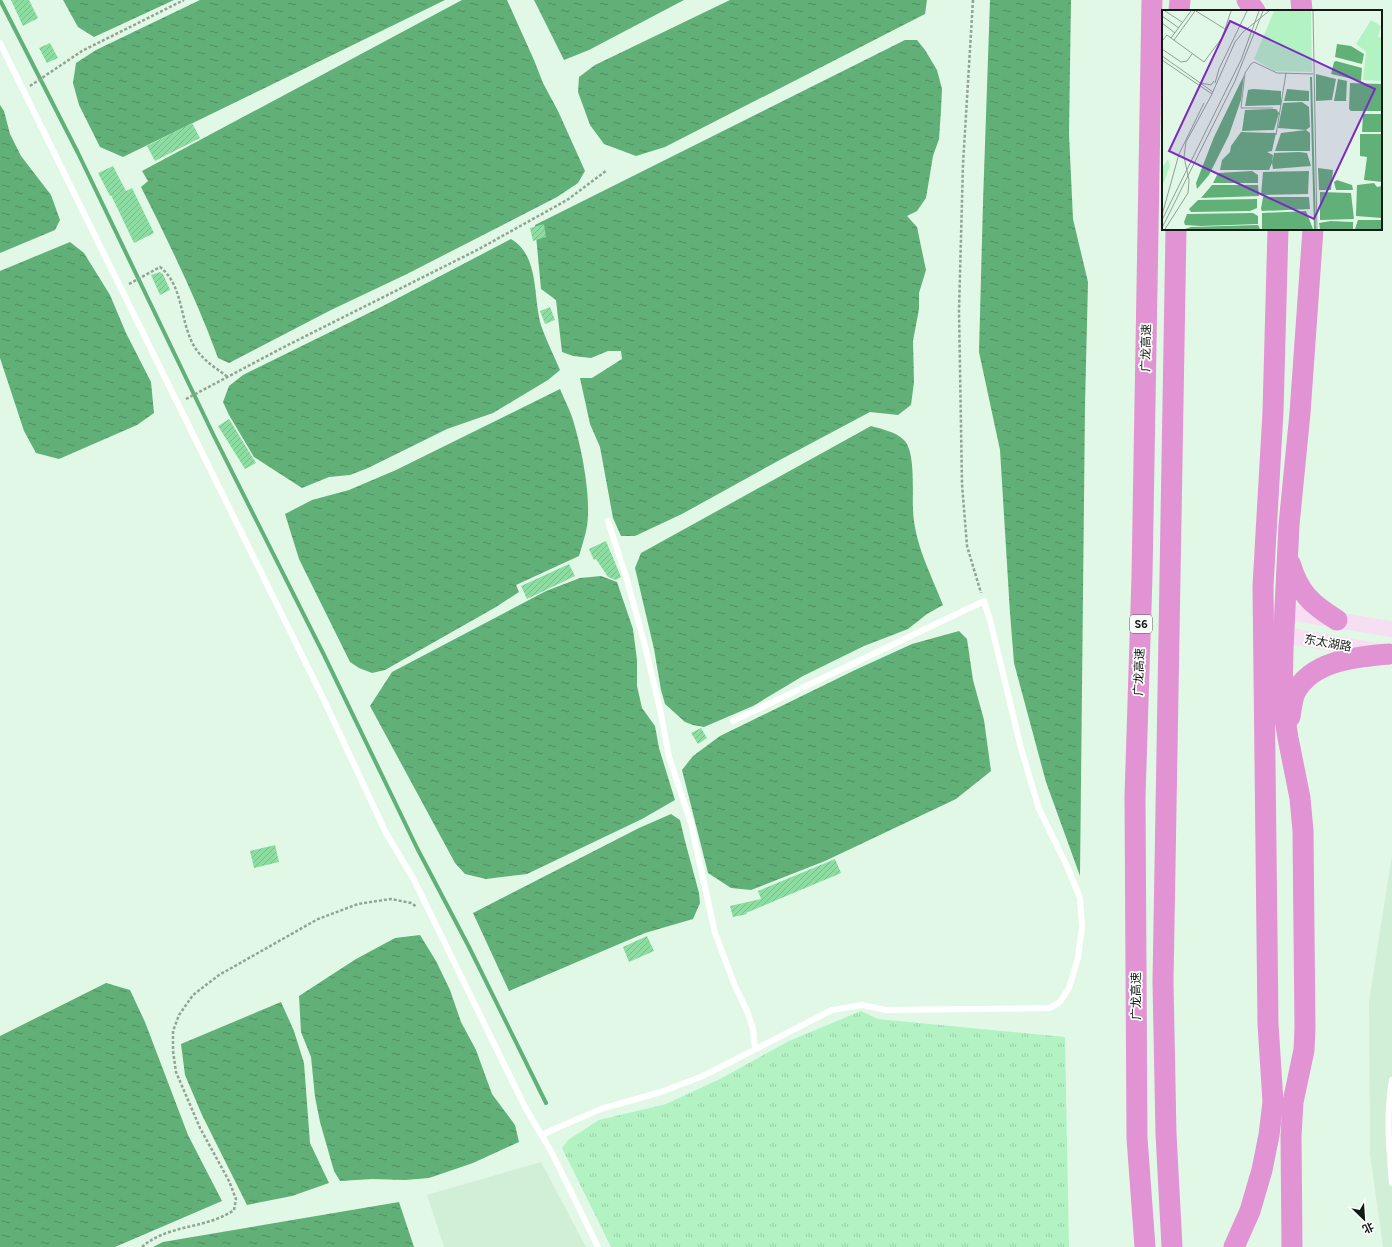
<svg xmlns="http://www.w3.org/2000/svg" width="1392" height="1247" font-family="Figtree,'Noto Sans SC',sans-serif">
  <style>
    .built { fill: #d1eed7 }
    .grass { fill: url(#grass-tufts) }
    .water { fill: url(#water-ripples) }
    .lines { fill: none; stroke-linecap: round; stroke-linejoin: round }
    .stream { stroke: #61b078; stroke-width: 4 }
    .building { fill: url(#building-hatch) }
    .path { stroke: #92a295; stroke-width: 2.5; stroke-dasharray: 3 2; stroke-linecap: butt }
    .lane { stroke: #fff; stroke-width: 6 }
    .secondary { stroke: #f6dff2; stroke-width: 16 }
    .highway { stroke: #e193d3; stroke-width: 21 }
    .labels { text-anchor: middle; stroke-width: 3.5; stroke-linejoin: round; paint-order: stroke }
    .shield { fill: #fff; stroke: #5a5f5b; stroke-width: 1 }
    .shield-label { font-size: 11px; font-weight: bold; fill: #131b15 }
    .street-label { font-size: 12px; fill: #131b15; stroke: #fff }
    .inset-river { fill: none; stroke: #61b078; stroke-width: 2 }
    .inset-road { fill: none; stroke: #8fa092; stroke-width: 1 }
    .view { fill: #7b2cbf; fill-opacity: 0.15; stroke: #7b2cbf; stroke-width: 2 }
    .inset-edge { fill: none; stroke: #131b15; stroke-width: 2 }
  </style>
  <defs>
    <pattern id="grass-tufts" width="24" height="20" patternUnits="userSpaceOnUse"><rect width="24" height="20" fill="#b3f3c3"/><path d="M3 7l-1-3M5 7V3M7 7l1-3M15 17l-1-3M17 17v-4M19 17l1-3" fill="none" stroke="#99d0a7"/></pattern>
    <pattern id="water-ripples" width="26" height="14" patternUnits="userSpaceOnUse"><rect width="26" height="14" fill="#61b078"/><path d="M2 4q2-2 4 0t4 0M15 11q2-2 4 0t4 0" fill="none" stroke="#4f8e61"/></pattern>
    <pattern id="building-hatch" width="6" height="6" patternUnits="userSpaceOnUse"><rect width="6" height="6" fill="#8ddda2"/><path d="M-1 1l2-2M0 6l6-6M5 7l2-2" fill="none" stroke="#79bd8b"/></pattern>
  </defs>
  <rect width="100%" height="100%" fill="#e2f8e6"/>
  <g class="built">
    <path d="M1392,855V1247H1383L1370,1154L1369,1001Z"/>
    <path d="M541,1162L586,1247H444L427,1195Z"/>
  </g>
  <path class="grass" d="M861,1011L878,1019L1065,1037L1069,1247H611L562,1148L568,1140L599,1120L666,1104L720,1079L789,1041Z"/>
  <g class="water">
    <path d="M63,0H174L94,37L78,27Z"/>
    <path d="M200,0H445L123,157L100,147L79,105L73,83L76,63L96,50Z"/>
    <path d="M462,0H507L534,60L543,83L558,111L585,171L578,183L557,197L407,274L331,310L229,363L218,358C197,300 169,243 141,187L148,181L142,171Z"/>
    <path d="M534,0H684L589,50L564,60Z"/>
    <path d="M730,0H927L925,14L665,147L636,156L604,144L590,125L578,92L579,77L595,65Z"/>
    <path d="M990,0H1071L1069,134L1073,219L1088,282L1085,405L1080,876L1046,782L1014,663L1010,613L1000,450L979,352L983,202Z"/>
    <path d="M905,40H917L925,50L937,70L942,89L941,110L939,139L933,156L926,198L917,211L907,216L917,227L926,270L919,293V309L913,341L914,382L911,405L898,415L870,412L776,462L682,514L635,536H621L613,518L600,447L590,424L580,378H592L622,359L621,351H608L591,358L573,356L562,352L556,300L541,289L535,225Z"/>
    <path d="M0,105L4,111L10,134L21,156L51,195L60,220L55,230L0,253Z"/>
    <path d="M511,239C541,257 532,299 542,328C547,342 554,356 560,370L548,380L493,413L447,429L368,468L350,475L329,477L302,488L254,457L229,415L223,402L229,386L243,375L383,306Z"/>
    <path d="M70,242L84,253L110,295L126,333L151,382L154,413L137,425L59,459L36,453L24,431L0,358V271Z"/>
    <path d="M560,389C564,399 569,408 572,417C581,445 589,486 588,514C588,529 583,542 579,556L516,585L519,592L496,607L385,670L372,673L359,668L350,662L299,559L285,514L312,500L349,490L396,470Z"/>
    <path d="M871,426C882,429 896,432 904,440C916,452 912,493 913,509C914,543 931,574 943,605L927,614L908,629L864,646L803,676L753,706L704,727L693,725L685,722L665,704L661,690L654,649L635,568L641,553Z"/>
    <path d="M601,576L617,582L633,629L637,660V686L642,708L655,726L659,748L675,800L642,819L527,874L486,879L465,874L455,863L370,706L392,672L546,591L580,578Z"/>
    <path d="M959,631L967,639L973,680L984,720L991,771L956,799L825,861L751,890L731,888L708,873L682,770L693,756L720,736L855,670L912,644Z"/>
    <path d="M671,814L680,820L685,841L699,893L700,903L693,919L645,933L509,991L473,913L639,828Z"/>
    <path d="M420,935L436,961L450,990L461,1022L476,1050L492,1094L515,1125L519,1142L473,1163L429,1178L405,1180L372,1179L340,1181L334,1171L320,1122L315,1097L311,1057L301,1032L299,996L356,959L395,938Z"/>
    <path d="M106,983L130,990L145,1022L188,1135L222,1201L115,1247H0V1036Z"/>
    <path d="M281,1002L294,1031L304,1063L310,1143L329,1183L292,1196L247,1205L202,1115L185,1075L181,1044Z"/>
    <path d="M399,1202L414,1247H153L163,1242Z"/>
  </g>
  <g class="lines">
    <path class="stream" d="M0,0L78,153L213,434L324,655L417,848L469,947L546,1103"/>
  </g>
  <g class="building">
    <path d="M11,0H29L38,18L23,26Z"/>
    <path d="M50,43L58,58L47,63L39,48Z"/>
    <path d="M192,123L200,138L155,161L147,146Z"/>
    <path d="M113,166L126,191L132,188L154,233L134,243L111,195L110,196L98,173Z"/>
    <path d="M544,224L546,237L533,241L530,228Z"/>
    <path d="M160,272L163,274L170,290L160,295L151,275Z"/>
    <path d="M550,307L555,320L545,324L540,311Z"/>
    <path d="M229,419L256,463L245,469L218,426Z"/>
    <path d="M606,541L621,577L616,580L608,577L596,559L594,560L589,549Z"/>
    <path d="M569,564L575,576L527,599L521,586Z"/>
    <path d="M701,728L707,738L698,744L691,733Z"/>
    <path d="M275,845L279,862L254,868L250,851Z"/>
    <path d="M835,859L841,873L746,913L747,914L733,917L730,906L761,899L758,891Z"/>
    <path d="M647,936L654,951L629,962L623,947Z"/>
  </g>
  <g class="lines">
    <g class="path">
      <path d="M973,0L963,164L959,311L962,484L967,546L981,593"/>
      <path d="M30,86L82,51L184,0"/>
      <path d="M129,284L160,267C182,284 180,316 191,340C198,357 214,367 228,377"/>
      <path d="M186,399L282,348L479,249L567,200L606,171"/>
      <path d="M142,1247C168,1224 207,1229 234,1210L236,1199L229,1181L200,1128L176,1072L173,1051V1031L179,1015L193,995L219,975L318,919L358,904L391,899L411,903L417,907"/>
    </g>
    <g class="lane">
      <path d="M0,43L324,700L386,833L413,878L525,1107L552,1153L598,1247"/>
      <path d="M608,521L627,580L644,642L660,709L669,757L691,823L715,933L735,986L747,1011L753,1029L755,1048"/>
      <path d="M1392,1080C1386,1113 1389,1149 1392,1183"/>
      <path d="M542,1135L559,1127L601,1109L661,1092L703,1076L832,1010L862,1005L886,1010L1050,1008L1060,1002L1069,988L1078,958L1082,927L1080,898L1067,866L1039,809L1021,748L990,620L984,601L733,721"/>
    </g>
    <g class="secondary">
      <path d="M1275,610L1392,629"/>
      <path d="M1273,633L1376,651"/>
    </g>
    <g class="highway">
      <path d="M1247,0L1255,11"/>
      <path d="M1301,0L1302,11"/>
      <path d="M1179,11L1180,0"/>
      <path d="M1290,563C1299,593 1311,604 1337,620"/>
      <path d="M1290,717C1291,710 1292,700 1295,693C1312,660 1357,657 1389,654"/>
      <path d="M1145,1247L1137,1138L1135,797L1142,576L1152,0"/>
      <path d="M1172,1247L1166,1134L1163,982L1176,229"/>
      <path d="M1234,1247L1250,1211L1262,1170L1269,1135L1273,1102L1268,1024L1263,586L1273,412L1278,229"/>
      <path d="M1292,1247L1291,1136L1293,1102L1304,1050L1305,1028L1303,831L1300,798L1288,738L1282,701L1283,650L1289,525L1300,413L1313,229"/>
    </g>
  </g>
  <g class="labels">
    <rect class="shield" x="1130" y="615" width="22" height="18" rx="3"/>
    <g class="shield-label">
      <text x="1141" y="628">S6</text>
    </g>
    <g class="street-label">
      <text transform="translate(1146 348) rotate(-89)" y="4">广龙高速</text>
      <text transform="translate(1328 643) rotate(10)" y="4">东太湖路</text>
      <text transform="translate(1139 672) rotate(-88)" y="4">广龙高速</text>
      <text transform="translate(1136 996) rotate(-90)" y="4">广龙高速</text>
    </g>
  </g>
  <g transform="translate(1162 10)">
    <rect width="220" height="220" fill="#e2f8e6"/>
    <path d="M112,1H149L150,62L112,61L92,49Z" fill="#b3f3c3"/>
    <path d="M209,10L219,16L216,27L220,28V71L201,70L204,42L194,34ZM6,149L8,156L0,177V158Z" fill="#b3f3c3"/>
    <path d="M175,34L189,36L202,44L200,54L173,47ZM174,51L200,58L199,71L169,64L172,52ZM154,64L174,69L170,90L154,91ZM82,65L79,90L67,125L47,165L35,179L34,173L52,127ZM176,69L185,71L184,91H172ZM188,73L220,74V101H189L187,99ZM91,79L119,81V95L83,96L86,80ZM125,79L147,81V91H122ZM140,92L147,97L148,117L144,120L148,123V141H113L119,123L144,120L116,118L121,93ZM108,99H114L117,103L112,120L80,121L83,100ZM201,104H220V122H200ZM79,122L114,123L110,141L105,142L111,145L110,153L112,143L137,142L145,143L149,156L111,159L110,153L107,160H58L60,150L68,142L69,136ZM198,124H220V172L202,170L205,147L198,146ZM156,158L171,160L169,180H157ZM90,161L96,165V173H51L56,163ZM147,161L146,184L99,185L101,162ZM175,170L190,175L191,180H174L172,172ZM212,173L215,177L220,176V208L194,206L195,175ZM50,175H96L97,186L39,188ZM158,182L189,183L192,209L158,210ZM147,187L148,199L100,201L99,199L101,187ZM95,189V198L88,201L29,202L27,199L36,190ZM144,201L151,219H100V203ZM91,203L96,206V214L39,216L23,215L22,212L25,204ZM196,210H220V219H193ZM169,211L191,212V219H158L157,213ZM96,215L98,219H23L29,217Z" fill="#61b078"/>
    <path class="inset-river" d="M149,67L153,219"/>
    <path class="inset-road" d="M3,1L20,12M34,1L63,19M151,1L155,219M0,6L17,18M0,13L13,23M9,28L42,52L60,28L69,1M12,30L33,1M0,31L5,25L9,28L29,1M0,39L19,52L25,51L30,44M0,46L51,82M0,50L50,84M39,73L49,75L52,71M53,73L57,59L85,1M111,98H79L83,63L89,54L92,52L115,63L151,64M114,125L124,63M0,205L17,144L42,93M0,210L79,50L97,1M0,218L73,71L101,1M3,219L26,183L27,170L22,147L24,132L49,86L73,32L81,22L107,1"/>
    <path class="view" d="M68,11L213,79L152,209L7,141Z"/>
    <rect width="220" height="220" class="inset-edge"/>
  </g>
  <g transform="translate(1364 1219) rotate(155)" stroke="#ffffff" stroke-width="3" paint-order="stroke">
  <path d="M0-3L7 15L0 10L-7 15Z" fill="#131b15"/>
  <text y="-6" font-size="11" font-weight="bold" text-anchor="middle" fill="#131b15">北</text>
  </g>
</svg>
